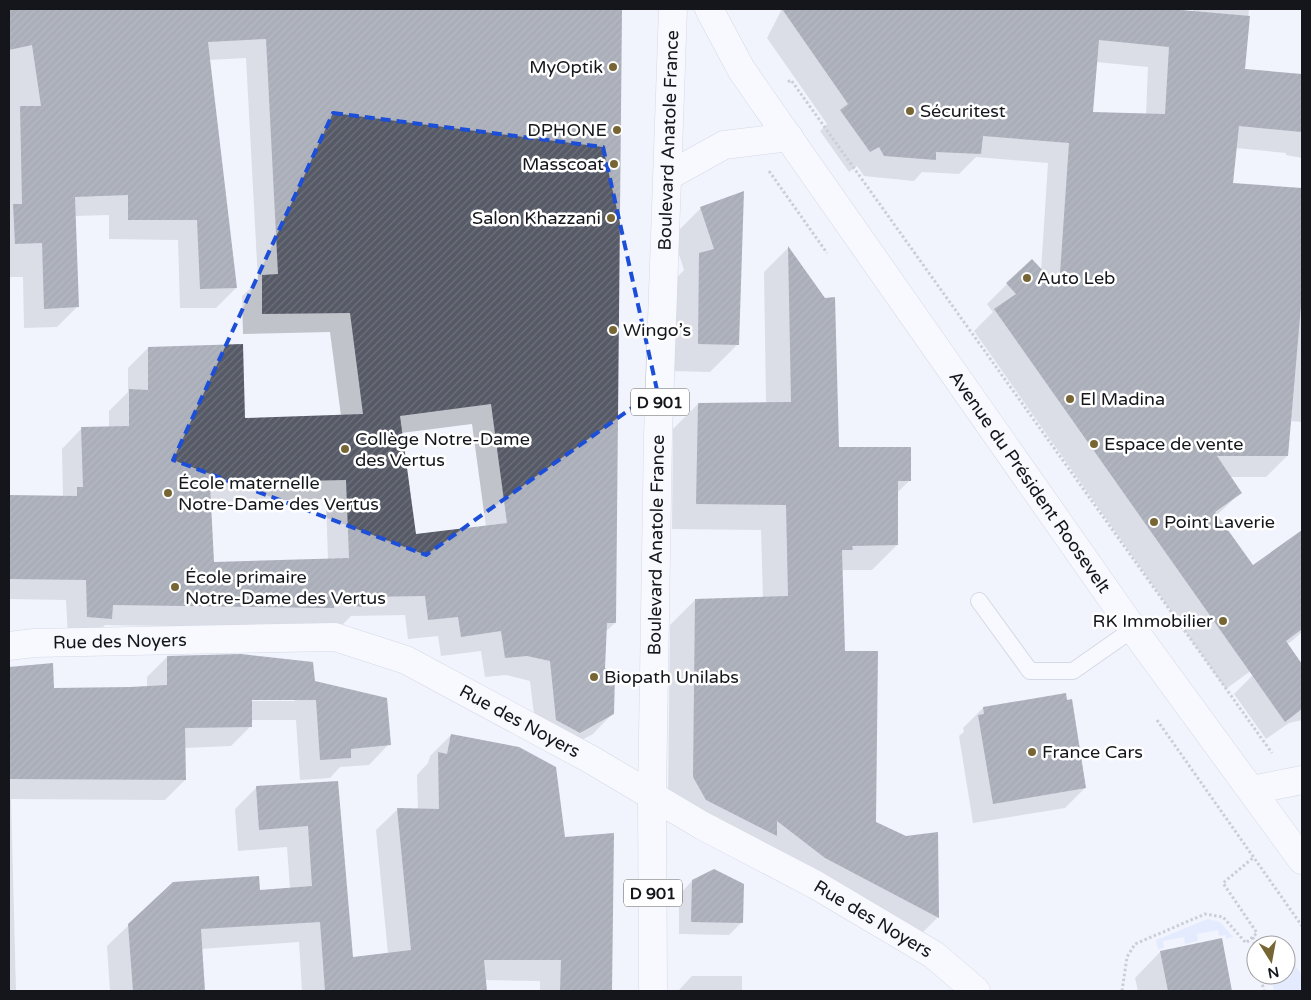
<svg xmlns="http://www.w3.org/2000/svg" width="1311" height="1000" font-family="'Varela Round',sans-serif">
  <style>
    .green { fill: #d6e0fe }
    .shadow { fill: #0003; fill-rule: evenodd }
    .building { fill: url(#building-hatch); fill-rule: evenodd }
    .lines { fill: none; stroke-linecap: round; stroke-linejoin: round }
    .service-casing { stroke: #b4b8c7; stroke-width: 18 }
    .minor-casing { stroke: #b4b8c7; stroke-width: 29 }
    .secondary-casing { stroke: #b4b8c7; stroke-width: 29 }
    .primary-casing { stroke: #b4b8c7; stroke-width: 29 }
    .path { stroke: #9ea0a8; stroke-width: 3; stroke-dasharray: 2.5 2.5; stroke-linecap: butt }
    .service { stroke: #fff; stroke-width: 16 }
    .minor { stroke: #fff; stroke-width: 28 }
    .secondary { stroke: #fff; stroke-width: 28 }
    .primary { stroke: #fff; stroke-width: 28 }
    .marked { fill: none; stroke: #1d4ed8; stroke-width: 4; stroke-dasharray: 10 6; stroke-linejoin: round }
    .poi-dot { fill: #776533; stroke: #fff; stroke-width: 2 }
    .labels { text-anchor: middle; stroke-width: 5; stroke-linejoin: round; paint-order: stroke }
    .shield { fill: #fff; stroke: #5b5c60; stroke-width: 1 }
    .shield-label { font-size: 16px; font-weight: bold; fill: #15161c }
    .poi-label { font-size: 18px; fill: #15161c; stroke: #fff; text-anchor: start }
    .street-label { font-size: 18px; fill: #15161c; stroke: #fff }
  </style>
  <defs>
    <pattern id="building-hatch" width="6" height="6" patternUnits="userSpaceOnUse" patternTransform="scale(1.25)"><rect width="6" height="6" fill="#565a66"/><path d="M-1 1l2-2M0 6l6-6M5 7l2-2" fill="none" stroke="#6f727b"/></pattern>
  </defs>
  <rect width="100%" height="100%" fill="#f1f4fd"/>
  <g class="green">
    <path d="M1208,919L1220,922L1233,937L1226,939V935L1219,936L1218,930L1197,934L1198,941L1185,944L1184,937L1163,941L1164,948L1158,949L1156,940Z"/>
    <path d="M1286,952L1302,975V991H1274L1271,975H1286Z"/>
  </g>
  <g class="shadow">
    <path d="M9,9H617L620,13L615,623L605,632L604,669L613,713L593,734L559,752L537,740L530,681L506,675L485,677L481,651L441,656L438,636L408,639L405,615L351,616L341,626L318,623L313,628L105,625L91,638L68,637L66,600L9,599V497H63L62,449L82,428H109V411L128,392V368L148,348L244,420L341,416L330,332L243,334L242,296L258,281L246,58L209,60L236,288L216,308H180L178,240L109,239V215L75,216L77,307L57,327L24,328L23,277H9ZM472,424L486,527L415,536L401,433ZM326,499L328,560L213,563L210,502Z"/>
    <path d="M782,9H1156L1193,12V9H1249L1243,70L1302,75V158L1286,155V153L1236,148L1232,184L1302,189V422L1290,421L1287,456L1266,477H1229L1241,492L1216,516L1252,567L1302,532V572L1287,582L1302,603V632L1293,640L1226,689L974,331L993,312L987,304L1007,284L1041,271L1048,163L976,157L959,174L922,172L914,181L864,176L857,166L849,172L820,131L827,124L767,38ZM1096,62L1148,67L1146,115L1092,113Z"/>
    <path d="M742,193L738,344L710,372L670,371L672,283L684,270L673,236L701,208Z"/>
    <path d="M788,248L824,299L838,449L910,480L896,494L897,545L872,570H841L844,653L875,823L938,917L913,942L668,802L670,625L695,600L763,598L761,530L672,529L673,429L698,404L766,403L764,272Z"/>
    <path d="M167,657L314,682L389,744L369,765L340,767L330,778L300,780L296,720H251V726L231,746L184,748L185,780L165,800L11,799L16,991H9V668L52,664L53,689L147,688V677ZM246,699H295V701H246Z"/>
    <path d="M1302,668V720L1289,723L1266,739L1234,694L1252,676Z"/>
    <path d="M983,708L1085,788L1065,808L973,823L959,736L964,732L963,728Z"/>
    <path d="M451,735L564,838L613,834L611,991H540V981L484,980L485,991H302L299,942L201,949L203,991H110L107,946L129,925L258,891L290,889L287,847L238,851L235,809L257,787L336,782L352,958L388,954L376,830L398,809L418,810L417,775L428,763L430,756Z"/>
    <path d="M692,881L742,922L729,935L679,934V895Z"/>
    <path d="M1221,940L1231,991H1138L1135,978L1160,952Z"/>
    <path d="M692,976H742V991H678Z"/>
  </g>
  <g class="building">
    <path d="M9,9H622L616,623H607L605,668L615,673L614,714L580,733L556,720L550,661L527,656L505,658L501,631L461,637L458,617L428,620L425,596L362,597V607L334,603V608L113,605L112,619L87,617L86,580L9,579V495L77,496V487H83L81,427L129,426V389L148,390V347L243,344L245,418L363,414L350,313L262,314V275L278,274L266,39L208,42L237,288L200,289L197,220H128V195L75,197L79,307L44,309L42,243L15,244L13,204H22L20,106H41L32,45L9,50ZM491,404L507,523L416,534L400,416ZM346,480L349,558L214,562L210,483Z"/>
    <path d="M782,9H1170L1250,16L1245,69L1302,74V132L1239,126L1233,183L1302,188V294L1288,456H1217L1242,493L1215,512L1253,565L1302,530V629L1286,641L1302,664V709L1285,722L994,309L1016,294L1006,283L1032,259L1059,288L1069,143L983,136L981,154L936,152V160L884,156L879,147L870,152L840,110L848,104ZM1099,40L1169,47L1165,114L1093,112Z"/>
    <path d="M744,191L739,345L698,344L699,253L714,249L700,207Z"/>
    <path d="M788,246L825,298L835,297L839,447H911V481H898V545L852,546L853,550H842L845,651H878L876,822L906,836L938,832L939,918L825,858L777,821V836L706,800L693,777L695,599L788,596L786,505L696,504L698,403L791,402Z"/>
    <path d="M241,654L313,662L315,681L387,698L391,745L351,749V758L320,760L316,700H252V727L185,728L186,780L9,779V667L53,663L54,688L130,687L167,685V656Z"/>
    <path d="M1066,693L1067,700L1072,699L1086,788L993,804L978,715L984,714L983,707Z"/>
    <path d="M451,734L519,747L556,767L565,837L614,833L612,991H560L561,960H484L487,991H325L320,922L201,929L205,991H133L128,924L173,882L259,876L260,890L312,886L308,826L259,830L256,786L338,781L353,957L411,950L397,808L439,809L438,752L447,754Z"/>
    <path d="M714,869L744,884L743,923L691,922L692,880Z"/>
    <path d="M1222,938L1232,991H1168L1160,951Z"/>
  </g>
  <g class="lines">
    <g class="service-casing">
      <path id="service" d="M979,601L1030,671H1073L1133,629"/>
    </g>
    <g class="minor-casing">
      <g id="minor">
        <path id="s1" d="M9,646L34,643L335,637L406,660L590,759L703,826L816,885L934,955L976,991"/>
        <path d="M1252,790L1302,780"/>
      </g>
    </g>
    <g class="secondary-casing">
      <g id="secondary">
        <path id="s2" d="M709,9L741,69L763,101L1133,629L1302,860"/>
        <path d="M668,176L724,145L789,137"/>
      </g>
    </g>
    <g class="primary-casing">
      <g id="primary">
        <path id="s3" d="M653,991L652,795L658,435L673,9"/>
      </g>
    </g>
    <g class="path">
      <path d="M788,82L791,80L1272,753"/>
      <path d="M769,171L827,253"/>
      <path d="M1157,720L1302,926"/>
      <path d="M1253,937L1256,953"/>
      <path d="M1260,975L1264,991"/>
      <path d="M1122,991L1127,957L1135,944L1205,914L1223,917L1246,943L1257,933L1223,883L1254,857"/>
    </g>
    <use href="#service" class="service"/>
    <use href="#minor" class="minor"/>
    <use href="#secondary" class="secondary"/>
    <use href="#primary" class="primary"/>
  </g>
  <path d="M0 0H1311V1000H0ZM333,113L603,147L657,390L426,555L173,460Z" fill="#f1f4fd" fill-opacity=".55" fill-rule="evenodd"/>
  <path class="marked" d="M333,113L603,147L657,390L426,555L173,460Z"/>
  <g class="poi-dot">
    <circle cx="613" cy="67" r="5"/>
    <circle cx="910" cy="111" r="5"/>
    <circle cx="617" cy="130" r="5"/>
    <circle cx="614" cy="164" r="5"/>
    <circle cx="611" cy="218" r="5"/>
    <circle cx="1027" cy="278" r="5"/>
    <circle cx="613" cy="330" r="5"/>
    <circle cx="1070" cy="399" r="5"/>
    <circle cx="1094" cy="444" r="5"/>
    <circle cx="345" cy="449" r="5"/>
    <circle cx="168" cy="493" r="5"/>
    <circle cx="1154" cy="522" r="5"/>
    <circle cx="175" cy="587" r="5"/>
    <circle cx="1223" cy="621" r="5"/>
    <circle cx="594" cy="677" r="5"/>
    <circle cx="1032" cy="752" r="5"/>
  </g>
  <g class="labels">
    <g class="shield">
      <rect x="631" y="388.5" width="58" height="27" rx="4"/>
      <rect x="624" y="879.5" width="58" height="27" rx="4"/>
    </g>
    <g class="shield-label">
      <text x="660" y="408">D 901</text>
      <text x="653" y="899">D 901</text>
    </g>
    <g class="poi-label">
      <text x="603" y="73" text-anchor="end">MyOptik</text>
      <text x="920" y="117">Sécuritest</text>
      <text x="607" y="136" text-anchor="end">DPHONE</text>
      <text x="604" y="170" text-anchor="end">Masscoat</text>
      <text x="601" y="224" text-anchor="end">Salon Khazzani</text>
      <text x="1037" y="284">Auto Leb</text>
      <text x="623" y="336">Wingo’s</text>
      <text x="1080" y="405">El Madina</text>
      <text x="355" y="445">Collège Notre-Dame<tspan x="355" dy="21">des Vertus</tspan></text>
      <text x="1104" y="450">Espace de vente</text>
      <text x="178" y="489">École maternelle<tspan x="178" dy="21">Notre-Dame des Vertus</tspan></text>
      <text x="1164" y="528">Point Laverie</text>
      <text x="185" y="583">École primaire<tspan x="185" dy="21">Notre-Dame des Vertus</tspan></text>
      <text x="1213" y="627" text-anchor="end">RK Immobilier</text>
      <text x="604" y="683">Biopath Unilabs</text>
      <text x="1042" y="758">France Cars</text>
    </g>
    <g class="street-label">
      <text dy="6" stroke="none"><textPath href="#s3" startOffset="851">Boulevard Anatole France</textPath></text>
      <text dy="6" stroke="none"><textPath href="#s2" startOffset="572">Avenue du Président Roosevelt</textPath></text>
      <text dy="6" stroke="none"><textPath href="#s3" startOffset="446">Boulevard Anatole France</textPath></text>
      <text dy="6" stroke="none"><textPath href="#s1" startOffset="111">Rue des Noyers</textPath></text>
      <text dy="6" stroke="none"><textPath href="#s1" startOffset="530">Rue des Noyers</textPath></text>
      <text dy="6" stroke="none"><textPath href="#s1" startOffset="935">Rue des Noyers</textPath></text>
    </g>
  </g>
  <rect width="1311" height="1000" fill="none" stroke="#15161c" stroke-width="20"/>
  <g transform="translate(1271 960) rotate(169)"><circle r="24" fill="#ffffff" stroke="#a1a2a4"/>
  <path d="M0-4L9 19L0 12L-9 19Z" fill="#776533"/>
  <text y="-8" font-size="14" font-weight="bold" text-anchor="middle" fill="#15161c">N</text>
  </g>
</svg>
